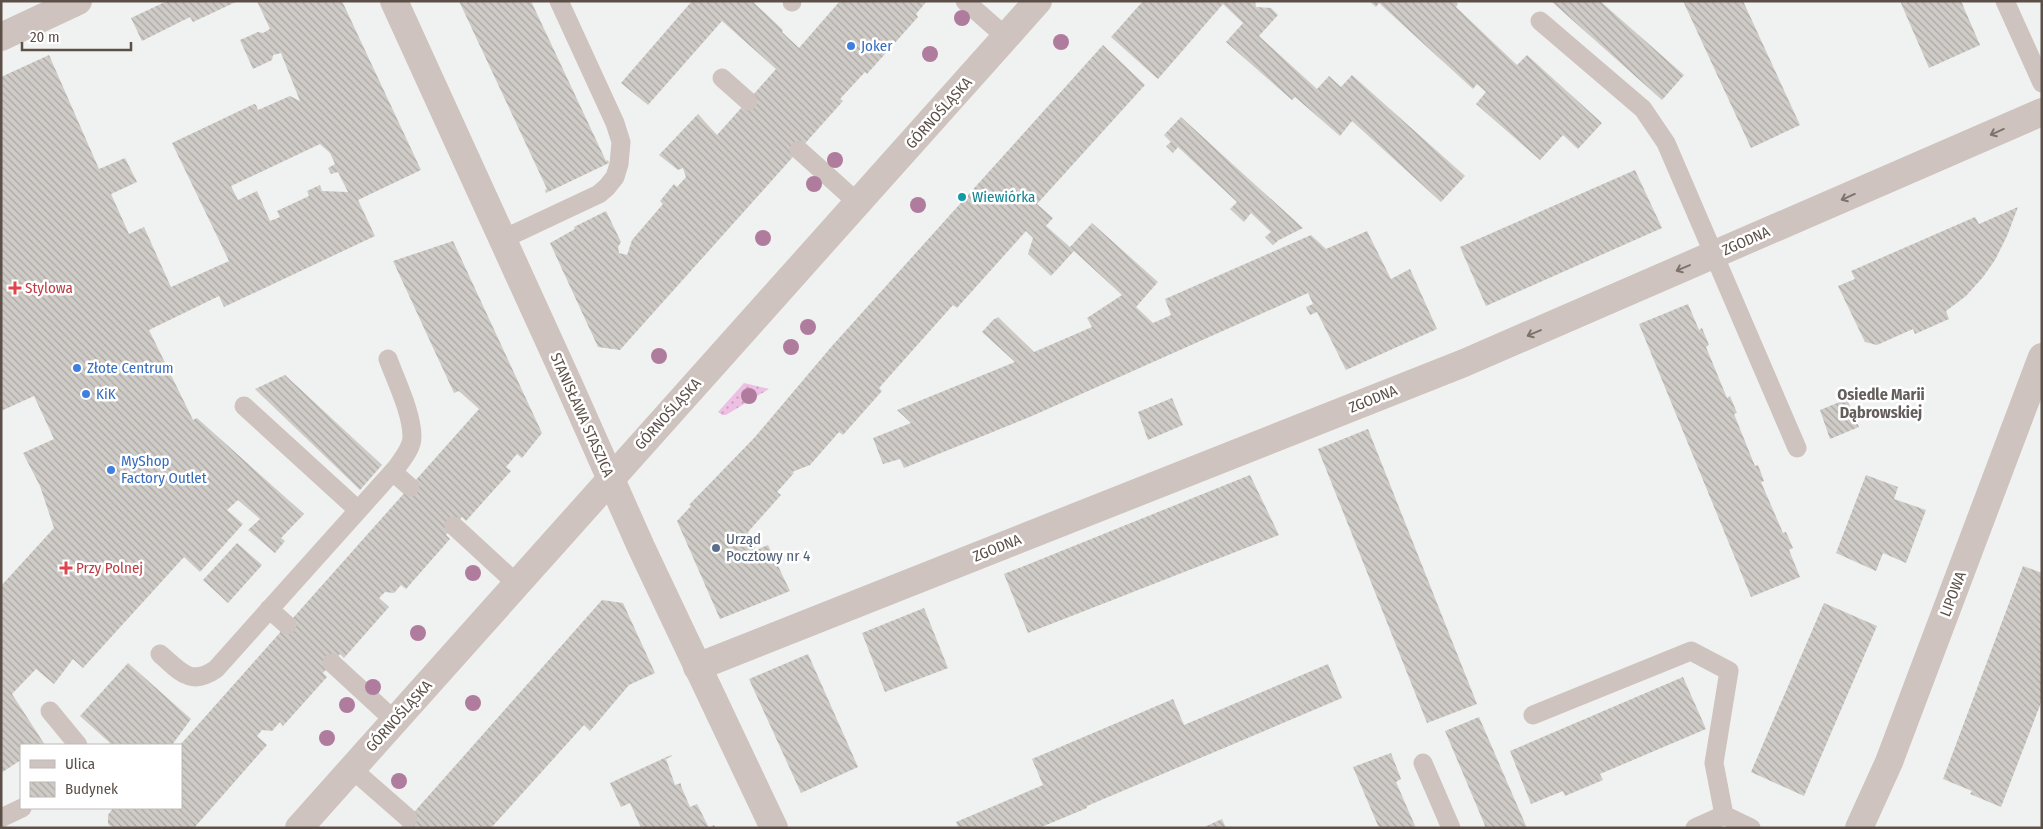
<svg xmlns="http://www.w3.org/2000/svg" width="2043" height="829" font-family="'Fira Sans Condensed',sans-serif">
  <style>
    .grass { fill: url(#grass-dots) }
    .building { fill: url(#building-back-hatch); fill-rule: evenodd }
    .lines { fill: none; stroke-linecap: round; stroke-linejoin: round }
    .service { stroke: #cec3be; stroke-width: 19 }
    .minor { stroke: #cec3be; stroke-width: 28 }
    .tertiary { stroke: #cec3be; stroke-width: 28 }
    .tree { fill: #b07c9e }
    .oneway { stroke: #7e726b }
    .shop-dot { fill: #3f7fe0; stroke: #fff; stroke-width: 2 }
    .culture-dot { fill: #0f9aa8; stroke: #fff; stroke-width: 2 }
    .health-dot { fill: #e0444e; stroke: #fff; stroke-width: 2 }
    .service-dot { fill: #5c6f8a; stroke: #fff; stroke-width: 2 }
    .labels { text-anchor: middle; stroke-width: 5; stroke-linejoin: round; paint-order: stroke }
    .shop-label { font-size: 15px; fill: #366cbe; stroke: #fff; text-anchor: start }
    .street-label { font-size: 15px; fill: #5c4f48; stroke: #fff }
    .culture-label { font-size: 15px; fill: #0d838f; stroke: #fff; text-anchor: start }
    .health-label { font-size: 15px; fill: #be3a42; stroke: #fff; text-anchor: start }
    .service-label { font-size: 15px; fill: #4e5e75; stroke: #fff; text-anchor: start }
    .neighbourhood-label { font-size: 16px; font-weight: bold; fill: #645f5c; stroke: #fff }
  </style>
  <defs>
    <pattern id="grass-dots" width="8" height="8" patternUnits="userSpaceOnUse" patternTransform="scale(1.25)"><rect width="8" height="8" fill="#edc0e3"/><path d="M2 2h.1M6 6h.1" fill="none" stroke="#c39eba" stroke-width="1.8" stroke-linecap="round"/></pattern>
    <pattern id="building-back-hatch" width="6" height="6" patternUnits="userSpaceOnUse" patternTransform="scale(1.25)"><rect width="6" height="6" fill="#cfcbc7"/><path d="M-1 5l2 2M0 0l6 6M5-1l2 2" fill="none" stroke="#aba7a4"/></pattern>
  </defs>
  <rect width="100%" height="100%" fill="#f0f2f1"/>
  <path class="grass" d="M744,383L769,389L726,415H722L718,412Z"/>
  <g class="building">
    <path d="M167,1H238L193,22L190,17L142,41L131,18Z"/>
    <path d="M257,1H342L421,170L358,200L375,236L224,307L219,296L149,330L193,420L197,418L304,514L281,538L285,541L275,553L248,530L260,519L238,500L227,510L243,524L200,572L184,557L83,668L73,659L54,684L36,669L12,694L45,745H21V760L1,773V586L54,528L40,486L23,453L54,439L34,396L1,411V77L49,55L99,169L125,158L137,182L111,194L129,234L144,227L171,287L229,261L172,143L254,104L256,105L258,110L290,96L300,101L281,53L273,55L272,60L253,69L240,40L258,32L263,33L270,29ZM320,144L330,153L335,164L328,168L331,174L338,172L348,192L322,191L320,185L307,191L309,196L277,211L280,217L270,221L257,191L238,200L231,186Z"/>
    <path d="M459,1H531L606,161L608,160L609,163L546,193L545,190L547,189Z"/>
    <path d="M692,1H752L783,30L782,32L799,48L840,1H927L916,14L918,17L867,74L865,72L840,99L843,101L620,350L598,347L550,243L575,229L574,227L606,211L621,242L618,247L619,253L627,255L632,240L663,204L660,201L674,184L677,187L686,177L683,168L678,170L659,155L698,114L717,135L776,69L722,21L648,105L621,83Z"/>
    <path d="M1143,1H1255L1256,7L1271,8L1278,15L1259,36L1317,89L1329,76L1341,87L1352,75L1465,176L1441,202L1352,121L1340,136L1295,97L1292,100L1226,42L1243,23L1223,4L1158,79L1111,37Z"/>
    <path d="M1369,1H1455L1458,4L1456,7L1517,65L1527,55L1602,123L1578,149L1563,135L1540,160L1476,104L1486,92L1477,84L1473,89L1379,3L1376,7Z"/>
    <path d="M1551,1H1600L1684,75L1662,100Z"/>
    <path d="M1683,1H1743L1800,125L1751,148Z"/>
    <path d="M1900,1H1961L1980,45L1929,68Z"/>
    <path d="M1103,45L1145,85L1037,204L1053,218L1046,226L1070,247L1092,223L1158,282L1136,307L1153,323L1171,315L1165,299L1311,235L1326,249L1367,231L1391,279L1410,269L1437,329L1346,370L1317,312L1310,315L1306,307L1313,304L1308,293L1032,416L904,468L900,459L883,464L873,438L911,423L897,410L1015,362L982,332L993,320L998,317L1034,352L1092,327L1087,318L1122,295L1074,251L1051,276L1028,254L1033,238L1026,231L957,308L953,305L879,388L882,391L843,435L839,432L810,465L792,472L794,473L777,492L781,495L748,532L756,550L768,545L790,591L720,619L677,521L691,506L689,505L755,437L832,346Z"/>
    <path d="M1181,117L1239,170L1303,228L1279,240L1273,245L1265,237L1271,232L1251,213L1244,222L1230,209L1237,202L1178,147L1173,153L1166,146L1171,142L1164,135Z"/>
    <path d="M1635,170L1662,228L1486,306L1460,247Z"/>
    <path d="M2018,207L2007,236L1995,260L1983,277L1966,296L1946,311L1949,319L1915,334L1913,329L1877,345L1865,342L1838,286L1855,279L1851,271L1975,217L1979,224Z"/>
    <path d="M453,241L542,433L522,458L517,454L506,467L511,471L466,521L462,517L446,535L450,539L406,589L401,585L394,593L385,592L379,598L389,607L344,658L340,654L323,673L327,677L283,726L280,722L272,731L262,730L257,736L267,745L194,828H113L108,824V815L113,808H181L180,745L479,409L459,391L454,393L393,261Z"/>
    <path d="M1688,304L1699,330L1702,328L1709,345L1706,347L1727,398L1730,396L1737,413L1734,414L1755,466L1758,465L1764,481L1761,482L1783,533L1786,532L1793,548L1789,550L1800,577L1751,597L1639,324Z"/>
    <path d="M285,375L382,465L360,490L255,389Z"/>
    <path d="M1172,398L1183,425L1148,440L1138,412Z"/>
    <path d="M1847,399L1859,427L1830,439L1820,410Z"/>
    <path d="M1368,429L1477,704L1427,723L1318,449Z"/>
    <path d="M1250,475L1279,535L1028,633L1004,574Z"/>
    <path d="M1866,475L1898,487L1894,499L1926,510L1906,563L1883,553L1876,571L1836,553Z"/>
    <path d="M237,543L262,565L228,603L203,580Z"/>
    <path d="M2023,566L2042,573V700L2001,807L1970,794L1972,791L1943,779Z"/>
    <path d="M602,600L623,603L655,673L629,685L590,731L584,725L491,828H400Z"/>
    <path d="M1824,603L1877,626L1804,796L1751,772Z"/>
    <path d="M924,608L948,668L885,692L862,633Z"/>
    <path d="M808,654L858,767L801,793L749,679Z"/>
    <path d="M128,663L191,719L172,745H108L110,743L80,716Z"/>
    <path d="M1328,664L1342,698L1087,806V808L1039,828H959L956,822L1043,785L1032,759L1173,699L1184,725Z"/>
    <path d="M1683,677L1706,729L1600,774L1603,780L1565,796L1563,791L1531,804L1510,751Z"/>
    <path d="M1479,717L1514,798L1527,828H1486L1445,731Z"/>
    <path d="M1391,753L1401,779L1396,782L1416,828H1379L1353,767Z"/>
    <path d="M671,755L672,756L666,759L675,785L681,783V786L690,807L697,804L709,828L714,825L716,828H641L630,803L621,807L610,783Z"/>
    <path d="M1222,819L1226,828H1202Z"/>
  </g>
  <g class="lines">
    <g class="service">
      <path d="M965,1L1006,37"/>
      <path d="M2005,1L2042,83"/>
      <path d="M792,2V1"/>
      <path d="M1540,21L1643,109L1666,143L1797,448"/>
      <path d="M722,78L748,101"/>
      <path d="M799,150L858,203"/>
      <path d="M503,239L599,194L607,187L615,177L619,164L621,142L615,123L559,1"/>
      <path d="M244,406L358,510"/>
      <path d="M393,472L410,487"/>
      <path d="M454,526L517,584"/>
      <path d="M269,609L287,625"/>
      <path d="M160,654C180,671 190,687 216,669L397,467C403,458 412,448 412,437C412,413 396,381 388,359"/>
      <path d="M332,663L395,721"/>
      <path d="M50,711L78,745"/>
      <path d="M1533,715L1691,651L1729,671L1714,763L1724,815L1751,828"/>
      <path d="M1423,763L1451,828"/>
      <path d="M352,769L408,818"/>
      <path d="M1,818L22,808"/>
      <path d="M1695,828L1724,815"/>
    </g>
    <g class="minor">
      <path d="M394,1L570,387L641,547L774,828"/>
      <path d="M1,37L78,1"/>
      <path d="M697,667L1464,363L2042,112"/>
      <path d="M1859,828L1889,762L2042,357"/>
    </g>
    <path class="tertiary" d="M299,828L1038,1"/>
  </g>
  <g class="tree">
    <circle cx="962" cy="18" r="8"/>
    <circle cx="1061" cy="42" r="8"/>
    <circle cx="930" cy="54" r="8"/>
    <circle cx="835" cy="160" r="8"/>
    <circle cx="814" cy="184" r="8"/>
    <circle cx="918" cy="205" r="8"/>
    <circle cx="763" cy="238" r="8"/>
    <circle cx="808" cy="327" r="8"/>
    <circle cx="791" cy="347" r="8"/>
    <circle cx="659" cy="356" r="8"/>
    <circle cx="749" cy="396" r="8"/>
    <circle cx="473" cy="573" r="8"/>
    <circle cx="418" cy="633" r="8"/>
    <circle cx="373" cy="687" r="8"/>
    <circle cx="473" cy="703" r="8"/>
    <circle cx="347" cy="705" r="8"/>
    <circle cx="327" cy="738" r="8"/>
    <circle cx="399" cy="781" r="8"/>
  </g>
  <defs><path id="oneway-shaft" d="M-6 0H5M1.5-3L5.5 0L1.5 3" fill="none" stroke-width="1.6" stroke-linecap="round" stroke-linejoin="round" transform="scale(1.25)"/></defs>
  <g class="oneway">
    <use href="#oneway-shaft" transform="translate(1997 132) rotate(156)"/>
    <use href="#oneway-shaft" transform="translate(1848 197) rotate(156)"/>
    <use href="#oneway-shaft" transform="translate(1683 268) rotate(157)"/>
    <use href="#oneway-shaft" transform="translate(1534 333) rotate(157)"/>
  </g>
  <g class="shop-dot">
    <circle cx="851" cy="46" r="5"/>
    <circle cx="77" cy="368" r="5"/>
    <circle cx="86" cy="394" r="5"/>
    <circle cx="111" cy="470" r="5"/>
  </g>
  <circle class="culture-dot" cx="962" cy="197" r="5"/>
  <g class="health-dot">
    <path d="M12.5 280.5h5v5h5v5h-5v5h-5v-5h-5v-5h5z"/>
    <path d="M63.5 560.5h5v5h5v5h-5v5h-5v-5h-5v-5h5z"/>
  </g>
  <circle class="service-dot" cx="716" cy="548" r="5"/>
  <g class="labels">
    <g class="shop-label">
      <text x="861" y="51">Joker</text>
      <text x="87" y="373">Złote Centrum</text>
      <text x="96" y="399">KiK</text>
      <text x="121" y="466">MyShop<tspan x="121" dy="17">Factory Outlet</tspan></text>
    </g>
    <g class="street-label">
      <text transform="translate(939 113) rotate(-48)" y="5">GÓRNOŚLĄSKA</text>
      <text transform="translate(1746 241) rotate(-24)" y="5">ZGODNA</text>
      <text transform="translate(1373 399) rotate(-22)" y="5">ZGODNA</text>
      <text transform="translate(668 414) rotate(-48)" y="5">GÓRNOŚLĄSKA</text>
      <text transform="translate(582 415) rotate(66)" y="5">STANISŁAWA STASZICA</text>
      <text transform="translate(997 548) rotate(-22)" y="5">ZGODNA</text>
      <text transform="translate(1953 594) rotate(-69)" y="5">LIPOWA</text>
      <text transform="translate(399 716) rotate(-48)" y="5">GÓRNOŚLĄSKA</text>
    </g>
    <g class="culture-label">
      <text x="972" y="202">Wiewiórka</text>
    </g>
    <g class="health-label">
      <text x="25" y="293">Stylowa</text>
      <text x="76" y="573">Przy Polnej</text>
    </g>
    <g class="service-label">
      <text x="726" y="544">Urząd<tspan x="726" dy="17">Pocztowy nr 4</tspan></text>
    </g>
    <g class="neighbourhood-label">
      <text x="1881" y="400">Osiedle Marii<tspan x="1881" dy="18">Dąbrowskiej</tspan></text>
    </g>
  </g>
  <rect width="2043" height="829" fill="none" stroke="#5c4f48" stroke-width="5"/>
  <rect x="20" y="744" width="162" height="65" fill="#ffffff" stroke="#beb9b6"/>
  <rect x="30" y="760" width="25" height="8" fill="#cec3be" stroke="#beb9b6"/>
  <text x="65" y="769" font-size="15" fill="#5c4f48">Ulica</text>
  <rect x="30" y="782" width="25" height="15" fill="url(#building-back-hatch)" stroke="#beb9b6"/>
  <text x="65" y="794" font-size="15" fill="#5c4f48">Budynek</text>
  <path d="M22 42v8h109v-8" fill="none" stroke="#5c4f48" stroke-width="2.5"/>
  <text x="30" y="42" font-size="15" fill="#5c4f48" stroke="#ffffff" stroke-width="4" paint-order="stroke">20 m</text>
</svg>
